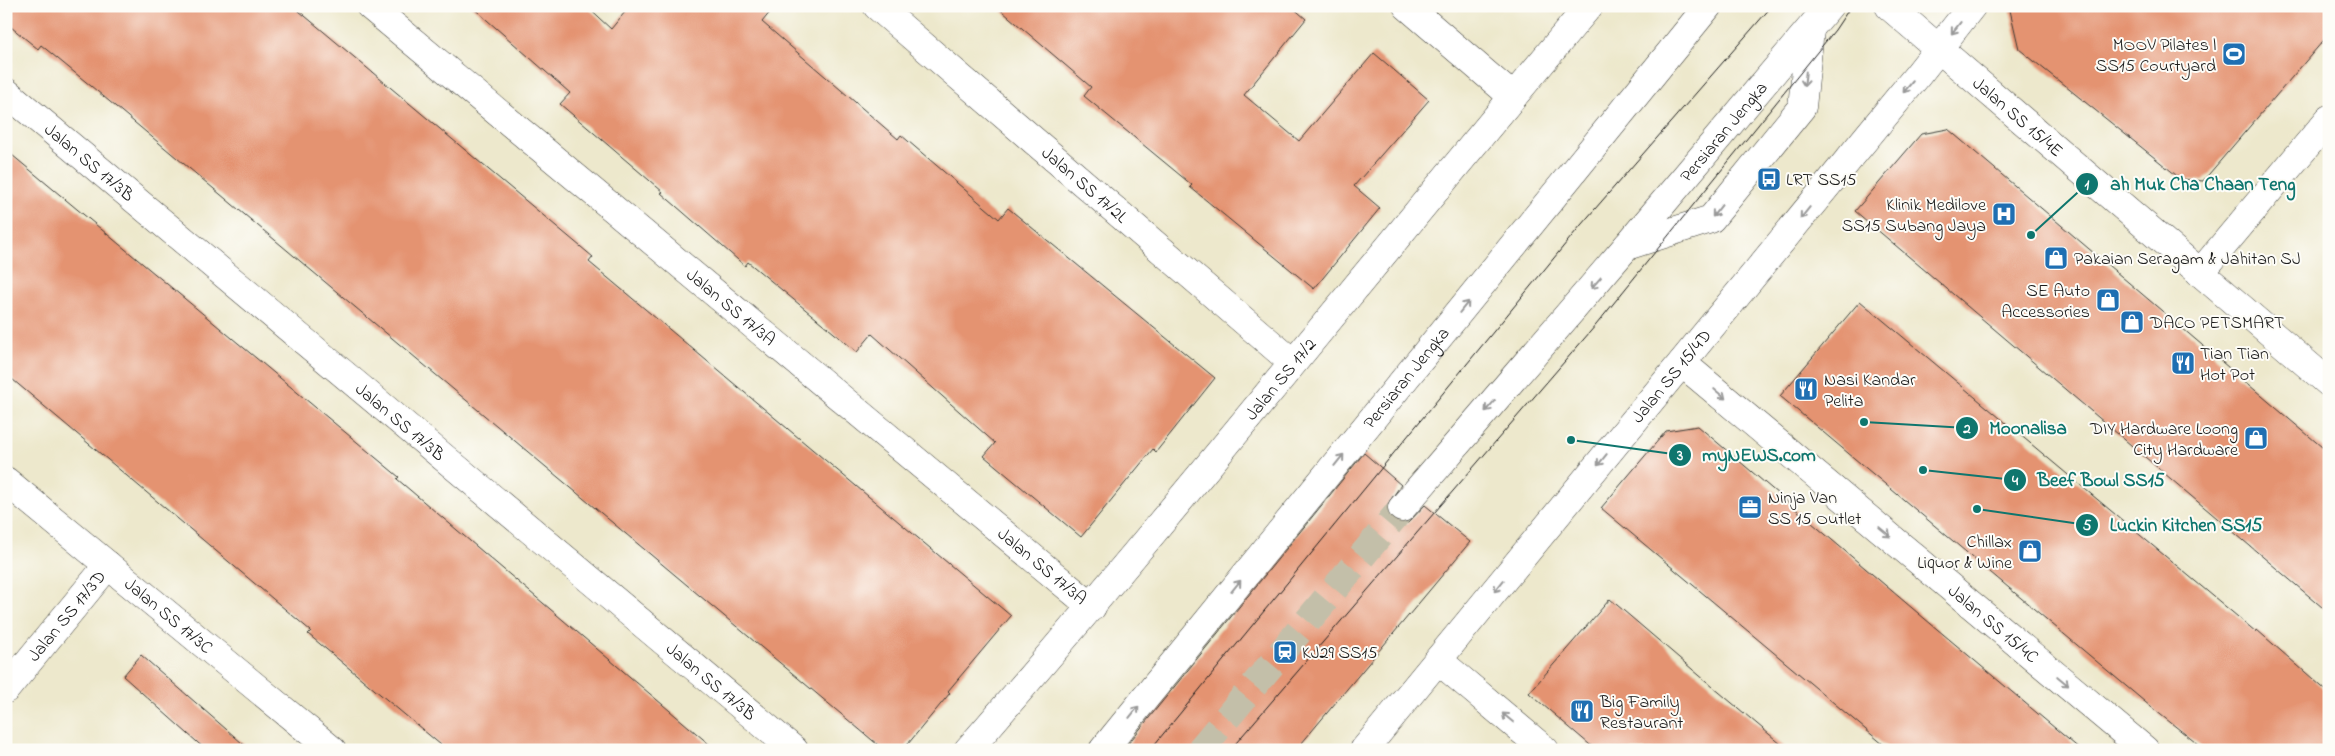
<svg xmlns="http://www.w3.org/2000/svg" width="2335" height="756" font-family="'Indie Flower',sans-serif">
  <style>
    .building { fill: #e49371 }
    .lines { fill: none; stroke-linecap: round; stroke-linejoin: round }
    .secondary-tunnel { stroke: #c3bfa9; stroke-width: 28; stroke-dasharray: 28 14; stroke-linecap: butt }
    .street-casing { stroke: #3b3b36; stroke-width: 29 }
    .secondary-casing { stroke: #3b3b36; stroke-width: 29 }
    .street { stroke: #fff; stroke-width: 28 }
    .secondary { stroke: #fff; stroke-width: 28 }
    .tram { stroke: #1c1c1c; stroke-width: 1 }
    .oneway { stroke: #999 }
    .labels { text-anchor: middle; stroke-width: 4; stroke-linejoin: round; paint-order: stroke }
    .poi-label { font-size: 18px; fill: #1c1c1c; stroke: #fdfcf7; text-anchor: start }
    .street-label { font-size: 18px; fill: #1c1c1c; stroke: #fdfcf7 }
    .leader { fill: none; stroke: #0f766e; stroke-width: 2 }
    .callout-dot { fill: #0f766e; stroke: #fdfcf7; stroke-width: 2 }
    .mark-label { font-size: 15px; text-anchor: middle; font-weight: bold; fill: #fff }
    .callout-label { font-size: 19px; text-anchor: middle; font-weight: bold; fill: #0f766e; stroke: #fdfcf7; stroke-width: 4; stroke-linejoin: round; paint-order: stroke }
  </style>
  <rect width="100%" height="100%" fill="#fdfcf7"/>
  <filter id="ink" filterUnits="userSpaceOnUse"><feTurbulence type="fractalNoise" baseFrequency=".02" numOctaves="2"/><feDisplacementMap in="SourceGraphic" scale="10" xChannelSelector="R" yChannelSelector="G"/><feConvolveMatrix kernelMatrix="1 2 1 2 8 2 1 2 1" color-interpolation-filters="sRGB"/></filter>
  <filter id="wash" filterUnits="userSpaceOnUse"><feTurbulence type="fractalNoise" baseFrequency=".0096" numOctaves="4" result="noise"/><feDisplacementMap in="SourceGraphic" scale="20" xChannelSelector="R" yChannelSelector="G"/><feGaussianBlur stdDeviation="1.12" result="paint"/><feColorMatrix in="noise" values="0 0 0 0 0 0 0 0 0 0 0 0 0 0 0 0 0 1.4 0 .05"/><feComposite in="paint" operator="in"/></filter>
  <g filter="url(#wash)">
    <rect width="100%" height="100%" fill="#ede8cc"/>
    <g id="blocks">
      <g class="building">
        <path d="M6,6H293L593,257L589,262L1011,616L948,691L950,693L903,750H884L91,86L41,45L38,49L6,23Z"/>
        <path d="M471,6H586L611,29L630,6H775L762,22L898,139L901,135L999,219L1008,208L1215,378L1156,452L1153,449L1081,537L984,456L995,443L872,334L857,352L748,262L745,266L661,193L663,192L560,104L570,93Z"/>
        <path d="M996,6H1291L1306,19L1244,95L1299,141L1374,53L1429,100L1354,186L1380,208L1314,289L1190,187L1192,185L1084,96L1091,87Z"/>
        <path d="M2009,6H2329V34L2203,181L2181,179L2019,49Z"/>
        <path d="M1948,129L2329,453V613L1855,211L1921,134Z"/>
        <path d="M6,150L399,477L397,479L716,750H447L308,634L311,631L6,374Z"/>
        <path d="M1860,301L2256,632L2257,630L2329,693V750H2205L2151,707L1780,396Z"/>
        <path d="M1698,426L1912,608L2081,750H1890L1601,508L1666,431Z"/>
        <path d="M1364,453L1401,485L1387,505V514L1392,520L1400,523H1408L1425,505L1470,542L1296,750H1123Z"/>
        <path d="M1610,599L1713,687L1788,750H1596L1529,693Z"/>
        <path d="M141,655L250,750H206L123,676Z"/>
      </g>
    </g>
  </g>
  <g filter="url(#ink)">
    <use href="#blocks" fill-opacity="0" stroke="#3b3b36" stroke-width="1"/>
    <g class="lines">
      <path class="secondary-tunnel" d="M1200,750L1402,508"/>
      <g class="street-casing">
        <g id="street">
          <path id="s1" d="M370,6L1092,607"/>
          <path id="s2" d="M877,6L1292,362"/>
          <path d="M1407,6L1513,97"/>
          <path id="s3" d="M1889,6L2329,383"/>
          <path id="s4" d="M6,92L794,750"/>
          <path d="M2200,273L2329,119"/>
          <path id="s5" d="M1682,363L2145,750"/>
          <path id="s6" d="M6,481L332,750"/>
          <path d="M1438,660L1545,750"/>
          <path id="s7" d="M6,689L108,565"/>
          <path id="s8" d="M968,750C1180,506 1381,253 1589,6"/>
          <path id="s9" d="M1364,750L1917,76L1972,6"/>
        </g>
      </g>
      <g class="secondary-casing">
        <g id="secondary">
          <path d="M1627,246L1711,219L1802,107L1810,30"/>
          <path id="s10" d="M1402,508L1627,246L1829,6"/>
          <path id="s11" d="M1103,750L1708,6"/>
        </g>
      </g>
      <use href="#street" class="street"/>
      <use href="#secondary" class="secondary"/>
      <g class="tram">
        <path d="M1150,750L1581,225L1772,6"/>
        <path d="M1230,750L1596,325L1835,30L1851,6"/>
      </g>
    </g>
    <defs><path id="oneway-shaft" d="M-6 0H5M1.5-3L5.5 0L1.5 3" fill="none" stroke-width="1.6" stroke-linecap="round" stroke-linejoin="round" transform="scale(1.25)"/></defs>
    <g class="oneway">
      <use href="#oneway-shaft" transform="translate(1956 28) rotate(128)"/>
      <use href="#oneway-shaft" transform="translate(1805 79) rotate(96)"/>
      <use href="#oneway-shaft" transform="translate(1908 87) rotate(130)"/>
      <use href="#oneway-shaft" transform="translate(1717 211) rotate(128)"/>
      <use href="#oneway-shaft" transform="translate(1805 213) rotate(129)"/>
      <use href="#oneway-shaft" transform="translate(1596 283) rotate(131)"/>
      <use href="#oneway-shaft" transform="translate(1464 307) rotate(-51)"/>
      <use href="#oneway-shaft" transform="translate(1720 394) rotate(40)"/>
      <use href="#oneway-shaft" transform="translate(1490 406) rotate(131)"/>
      <use href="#oneway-shaft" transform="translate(1339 460) rotate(-51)"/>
      <use href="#oneway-shaft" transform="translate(1602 460) rotate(129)"/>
      <use href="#oneway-shaft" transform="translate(1885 532) rotate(40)"/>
      <use href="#oneway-shaft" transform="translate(1236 586) rotate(-51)"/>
      <use href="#oneway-shaft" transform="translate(1499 586) rotate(129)"/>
      <use href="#oneway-shaft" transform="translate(2063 681) rotate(40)"/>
      <use href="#oneway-shaft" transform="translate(1134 712) rotate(-51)"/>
      <use href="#oneway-shaft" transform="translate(1508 718) rotate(-140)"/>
    </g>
  </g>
  <defs>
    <g id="stadium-square" transform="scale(1.25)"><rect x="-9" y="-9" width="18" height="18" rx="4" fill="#1f6fb2" stroke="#fdfcf7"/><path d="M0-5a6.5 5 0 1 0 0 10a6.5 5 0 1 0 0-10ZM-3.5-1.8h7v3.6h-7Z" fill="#fff"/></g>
    <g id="bus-square" transform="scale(1.25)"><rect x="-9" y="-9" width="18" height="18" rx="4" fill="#1f6fb2" stroke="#fdfcf7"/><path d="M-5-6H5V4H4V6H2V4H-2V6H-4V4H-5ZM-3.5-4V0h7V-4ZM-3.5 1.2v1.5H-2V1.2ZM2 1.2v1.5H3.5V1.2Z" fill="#fff"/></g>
    <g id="hospital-square" transform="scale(1.25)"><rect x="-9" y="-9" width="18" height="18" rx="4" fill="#1f6fb2" stroke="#fdfcf7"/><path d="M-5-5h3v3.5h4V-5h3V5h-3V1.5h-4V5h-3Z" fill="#fff"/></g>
    <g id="shop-square" transform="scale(1.25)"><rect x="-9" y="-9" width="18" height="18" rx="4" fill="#1f6fb2" stroke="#fdfcf7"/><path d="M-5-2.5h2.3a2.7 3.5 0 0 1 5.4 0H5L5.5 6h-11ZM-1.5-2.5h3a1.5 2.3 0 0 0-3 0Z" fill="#fff"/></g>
    <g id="restaurant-square" transform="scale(1.25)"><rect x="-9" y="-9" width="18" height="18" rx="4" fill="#1f6fb2" stroke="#fdfcf7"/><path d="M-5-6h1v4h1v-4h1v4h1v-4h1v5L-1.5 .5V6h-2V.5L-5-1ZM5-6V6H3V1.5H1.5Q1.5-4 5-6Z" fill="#fff"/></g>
    <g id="office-square" transform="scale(1.25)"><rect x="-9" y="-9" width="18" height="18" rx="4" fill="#1f6fb2" stroke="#fdfcf7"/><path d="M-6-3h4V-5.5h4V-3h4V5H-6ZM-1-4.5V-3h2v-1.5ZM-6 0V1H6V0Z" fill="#fff"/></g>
    <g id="station-square" transform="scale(1.25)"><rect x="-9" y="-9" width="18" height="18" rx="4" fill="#1f6fb2" stroke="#fdfcf7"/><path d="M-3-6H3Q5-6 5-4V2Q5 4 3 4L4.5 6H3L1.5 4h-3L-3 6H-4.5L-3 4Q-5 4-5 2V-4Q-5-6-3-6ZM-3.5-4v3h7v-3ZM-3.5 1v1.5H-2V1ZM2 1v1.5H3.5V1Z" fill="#fff"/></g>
  </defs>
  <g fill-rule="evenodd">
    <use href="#stadium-square" x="2234" y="54"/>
    <use href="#bus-square" x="1769" y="179"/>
    <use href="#hospital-square" x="2004" y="214"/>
    <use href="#shop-square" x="2056" y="258"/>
    <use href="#shop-square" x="2108" y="300"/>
    <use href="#shop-square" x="2132" y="322"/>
    <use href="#restaurant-square" x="2183" y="363"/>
    <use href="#restaurant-square" x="1806" y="389"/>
    <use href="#shop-square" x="2256" y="438"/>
    <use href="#office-square" x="1750" y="507"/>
    <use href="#shop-square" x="2030" y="551"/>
    <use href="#station-square" x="1285" y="652"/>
    <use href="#restaurant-square" x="1582" y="711"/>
  </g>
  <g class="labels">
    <g class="poi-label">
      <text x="2216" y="50" text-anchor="end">MOOV Pilates |<tspan x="2216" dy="21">SS15 Courtyard</tspan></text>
      <text x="1786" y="185">LRT SS15</text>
      <text x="1986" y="210" text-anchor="end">Klinik Medilove<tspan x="1986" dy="21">SS15 Subang Jaya</tspan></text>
      <text x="2074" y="264">Pakaian Seragam &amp; Jahitan SJ</text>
      <text x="2090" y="296" text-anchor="end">SE Auto<tspan x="2090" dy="21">Accessories</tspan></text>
      <text x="2150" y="328">DACO PETSMART</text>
      <text x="2200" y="359">Tian Tian<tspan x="2200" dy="21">Hot Pot</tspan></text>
      <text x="1824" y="385">Nasi Kandar<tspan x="1824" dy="21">Pelita</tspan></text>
      <text x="2238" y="434" text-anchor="end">DIY Hardware Loong<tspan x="2238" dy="21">City Hardware</tspan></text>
      <text x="1768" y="503">Ninja Van<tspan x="1768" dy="21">SS 15 Outlet</tspan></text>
      <text x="2012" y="547" text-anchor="end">Chillax<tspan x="2012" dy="21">Liquor &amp; Wine</tspan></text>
      <text x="1302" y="658">KJ29 SS15</text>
      <text x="1600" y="707">Big Family<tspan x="1600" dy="21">Restaurant</tspan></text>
    </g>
    <g class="street-label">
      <text dy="6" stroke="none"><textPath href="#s3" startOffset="170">Jalan SS 15/4E</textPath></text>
      <text dy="6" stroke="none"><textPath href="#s10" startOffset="495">Persiaran Jengka</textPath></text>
      <text dy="6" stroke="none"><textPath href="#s4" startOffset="109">Jalan SS 17/3B</textPath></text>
      <text dy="6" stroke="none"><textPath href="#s2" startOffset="274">Jalan SS 17/2L</textPath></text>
      <text dy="6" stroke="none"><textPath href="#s1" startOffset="470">Jalan SS 17/3A</textPath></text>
      <text dy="6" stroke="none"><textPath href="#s9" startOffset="484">Jalan SS 15/4D</textPath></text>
      <text dy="6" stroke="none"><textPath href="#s8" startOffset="485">Jalan SS 17/2</textPath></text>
      <text dy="6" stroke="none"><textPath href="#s11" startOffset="480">Persiaran Jengka</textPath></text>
      <text dy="6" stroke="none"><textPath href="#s4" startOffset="514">Jalan SS 17/3B</textPath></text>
      <text dy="6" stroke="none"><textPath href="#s1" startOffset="875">Jalan SS 17/3A</textPath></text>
      <text dy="6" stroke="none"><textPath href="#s7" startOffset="95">Jalan SS 17/3D</textPath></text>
      <text dy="6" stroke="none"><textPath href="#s6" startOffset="211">Jalan SS 17/3C</textPath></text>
      <text dy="6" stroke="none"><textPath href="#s5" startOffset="406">Jalan SS 15/4C</textPath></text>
      <text dy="6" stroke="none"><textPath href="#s4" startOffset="919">Jalan SS 17/3B</textPath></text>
    </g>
  </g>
  <path class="leader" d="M2031 235L2087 184M1864 422L1967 428M1571 440L1680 455M1923 470L2015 480M1977 509L2087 525"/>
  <g class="callout-dot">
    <circle cx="2031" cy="235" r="5"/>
    <circle cx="1864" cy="422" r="5"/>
    <circle cx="1571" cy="440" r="5"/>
    <circle cx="1923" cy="470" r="5"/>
    <circle cx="1977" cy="509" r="5"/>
    <circle cx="2087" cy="184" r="12"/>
    <circle cx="1967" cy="428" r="12"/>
    <circle cx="1680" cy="455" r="12"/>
    <circle cx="2015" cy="480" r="12"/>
    <circle cx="2087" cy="525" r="12"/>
  </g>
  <g class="mark-label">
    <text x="2087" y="189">1</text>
    <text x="1967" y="433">2</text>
    <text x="1680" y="460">3</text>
    <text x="2015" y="485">4</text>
    <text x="2087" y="530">5</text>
  </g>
  <g class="callout-label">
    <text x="2203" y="190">ah Muk Cha Chaan Teng</text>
    <text x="2028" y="434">Moonalisa</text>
    <text x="1759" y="461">myNEWS.com</text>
    <text x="2101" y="486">Beef Bowl SS15</text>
    <text x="2186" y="531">Luckin Kitchen SS15</text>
  </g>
  <rect width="2335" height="756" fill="none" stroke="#fdfcf7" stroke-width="25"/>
</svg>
